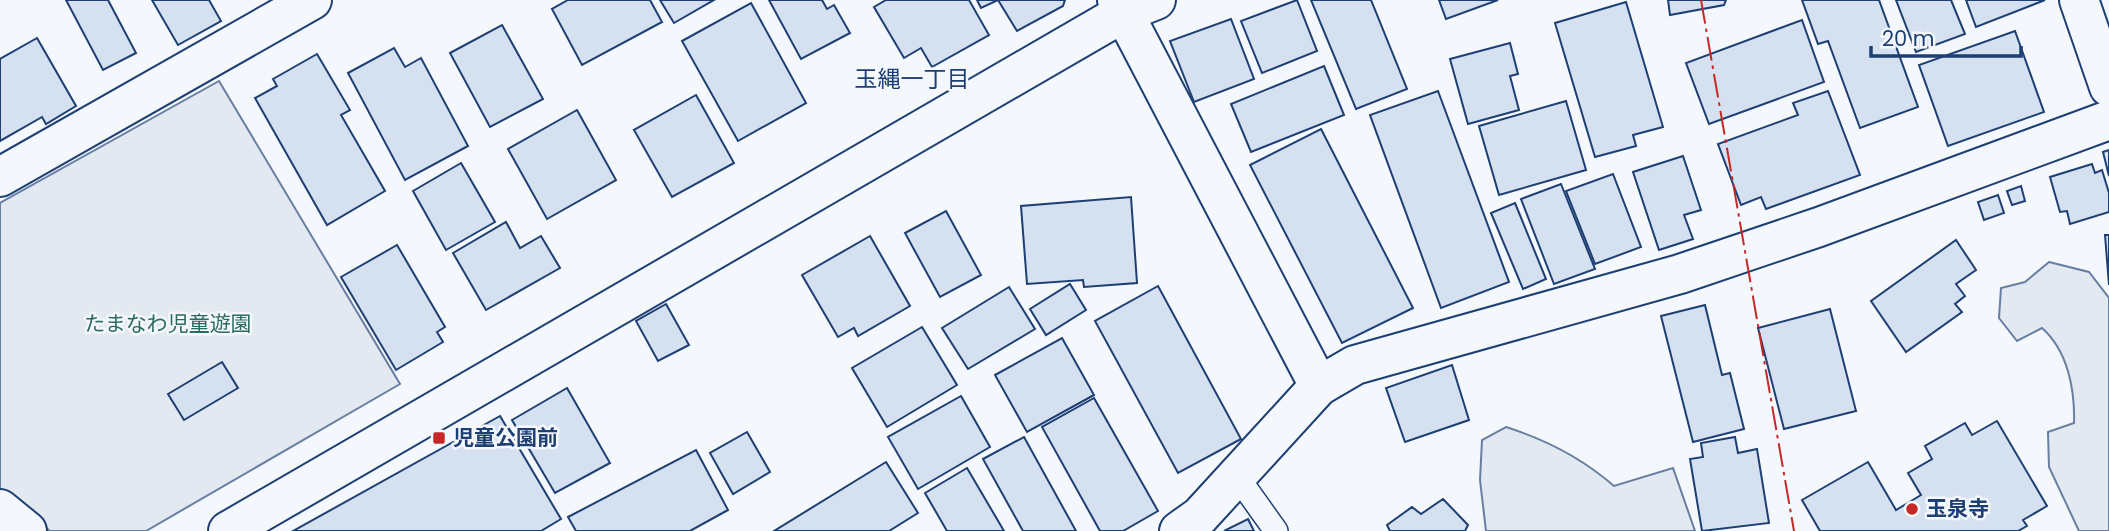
<svg xmlns="http://www.w3.org/2000/svg" width="2109" height="531" font-family="Poppins,'Noto Sans JP',sans-serif">
  <style>
    .green { fill: #e3e9f0; stroke: #687fa3; stroke-width: 2 }
    .building { fill: #d5e0f0; stroke: #1d3f73; stroke-width: 2 }
    .lines { fill: none; stroke-linecap: round; stroke-linejoin: round }
    .service-casing { stroke: #1d3f73; stroke-width: 26 }
    .minor-casing { stroke: #1d3f73; stroke-width: 42 }
    .tertiary-casing { stroke: #1d3f73; stroke-width: 42 }
    .service { stroke: #f4f7fb; stroke-width: 23 }
    .minor { stroke: #f4f7fb; stroke-width: 38 }
    .tertiary { stroke: #f4f7fb; stroke-width: 38 }
    .power { stroke: #c62828; stroke-width: 2; stroke-dasharray: 24 5 3.5 5; stroke-linecap: butt }
    .poi-dot { fill: #c62828; stroke: #f4f7fb; stroke-width: 2.5 }
    .labels { text-anchor: middle; stroke-width: 5; stroke-linejoin: round; paint-order: stroke }
    .park-label { font-size: 21px; fill: #2c6c60; stroke: #f4f7fb }
    .poi-label { font-size: 21px; font-weight: bold; fill: #1d3f73; stroke: #f4f7fb; text-anchor: start }
    .neighbourhood-label { font-size: 23px; fill: #1d3f73; stroke: #f4f7fb }
  </style>
  <rect width="100%" height="100%" fill="#f4f7fb"/>
  <g class="green">
    <path d="M219,81L400,384L146,531H50L0,489V203Z"/>
    <path d="M2049,262L2089,272L2109,298V531H2079L2049,467L2048,432L2074,423C2075,390 2068,351 2042,328L2017,341L1999,318L2001,288L2025,282Z"/>
    <path d="M1506,427C1547,440 1582,458 1614,486L1673,468L1695,531H1486L1480,480L1482,440Z"/>
  </g>
  <g class="building">
    <path d="M66,0H108L136,53L103,70Z"/>
    <path d="M152,0H209L221,21L178,45Z"/>
    <path d="M568,0H650L662,22L582,65L552,9Z"/>
    <path d="M660,0H714L674,23Z"/>
    <path d="M769,0H822L827,9L834,5L850,33L801,59Z"/>
    <path d="M886,0H969L989,35L932,67L921,48L904,58L874,7Z"/>
    <path d="M977,0H1065L1063,6L1017,31L998,0L981,8Z"/>
    <path d="M1297,0L1317,51L1262,73L1241,21Z"/>
    <path d="M1311,0H1371L1407,89L1356,109Z"/>
    <path d="M1439,0H1498L1446,19Z"/>
    <path d="M1668,0H1726L1724,5L1670,15Z"/>
    <path d="M1802,0H1879L1918,107L1860,128L1828,41L1818,44Z"/>
    <path d="M1896,0H1951L1965,34L1916,52Z"/>
    <path d="M1966,0H2045L1976,27Z"/>
    <path d="M1626,2L1663,127L1633,135L1636,146L1595,157L1555,23Z"/>
    <path d="M751,3L806,103L738,141L682,41Z"/>
    <path d="M1231,19L1254,79L1194,102L1170,41Z"/>
    <path d="M1802,20L1824,82L1709,124L1686,63Z"/>
    <path d="M502,25L543,99L490,127L450,53Z"/>
    <path d="M2015,31L2044,112L1948,146L1919,65Z"/>
    <path d="M37,38L76,106L46,124L42,117L0,141V59Z"/>
    <path d="M1510,43L1518,74L1510,76L1519,110L1468,124L1450,59Z"/>
    <path d="M394,48L405,67L421,58L468,146L405,180L348,73Z"/>
    <path d="M317,54L350,110L341,115L385,191L327,225L255,98L277,86L273,79Z"/>
    <path d="M1324,66L1344,115L1251,152L1231,104Z"/>
    <path d="M1438,91L1509,282L1441,308L1370,115Z"/>
    <path d="M1828,91L1860,175L1766,209L1761,197L1741,205L1718,144L1798,115L1793,103Z"/>
    <path d="M696,95L734,163L672,197L634,130Z"/>
    <path d="M1566,101L1586,170L1499,195L1479,126Z"/>
    <path d="M577,110L616,180L547,219L508,149Z"/>
    <path d="M1321,129L1413,308L1342,343L1250,165Z"/>
    <path d="M2109,150V176L2103,152Z"/>
    <path d="M1683,156L1701,210L1684,215L1693,239L1659,250L1633,172Z"/>
    <path d="M461,163L495,222L446,250L413,191Z"/>
    <path d="M2092,164L2095,173L2102,170L2109,193V212L2070,224L2067,211L2060,212L2050,177Z"/>
    <path d="M1613,174L1641,247L1595,264L1566,191Z"/>
    <path d="M1561,184L1595,269L1554,284L1521,199Z"/>
    <path d="M2021,186L2025,201L2012,205L2007,191Z"/>
    <path d="M1998,195L2004,213L1984,220L1978,202Z"/>
    <path d="M1131,197L1137,283L1084,287L1083,280L1027,284L1021,206Z"/>
    <path d="M1515,203L1546,279L1523,289L1491,213Z"/>
    <path d="M946,211L981,275L940,297L905,233Z"/>
    <path d="M506,222L520,248L541,236L560,268L486,310L453,253Z"/>
    <path d="M2105,235H2109V285Z"/>
    <path d="M870,236L910,306L858,336L854,328L838,337L802,275Z"/>
    <path d="M1956,240L1976,270L1956,284L1965,296L1955,304L1962,312L1906,352L1871,301Z"/>
    <path d="M397,245L445,327L437,332L443,342L396,370L341,277Z"/>
    <path d="M1070,284L1086,310L1046,335L1030,309Z"/>
    <path d="M1158,286L1241,439L1178,473L1095,321Z"/>
    <path d="M1009,287L1035,329L968,369L942,328Z"/>
    <path d="M666,304L689,345L658,361L636,321Z"/>
    <path d="M1705,305L1722,375L1730,373L1744,429L1693,442L1661,316Z"/>
    <path d="M1830,309L1856,411L1784,429L1758,328Z"/>
    <path d="M922,327L957,385L887,427L852,368Z"/>
    <path d="M1062,338L1094,395L1027,432L995,375Z"/>
    <path d="M222,362L238,388L184,420L168,394Z"/>
    <path d="M1452,365L1469,420L1405,442L1386,388Z"/>
    <path d="M567,388L610,463L555,493L512,420Z"/>
    <path d="M961,396L990,447L918,489L888,437Z"/>
    <path d="M1094,398L1158,511L1123,531H1100L1042,427Z"/>
    <path d="M500,416L561,519L541,531H293Z"/>
    <path d="M1997,421L2047,506L2023,520L2027,526L2018,531H1820L1802,500L1868,462L1896,510L1921,495L1908,473L1932,459L1925,446L1965,423L1972,435Z"/>
    <path d="M747,432L770,472L733,494L710,453Z"/>
    <path d="M1024,437L1076,531H1023L983,459Z"/>
    <path d="M1735,437L1738,453L1757,449L1769,523L1702,531L1690,459L1703,457L1701,443Z"/>
    <path d="M696,450L728,510L690,531H576L568,517Z"/>
    <path d="M886,462L918,513L889,531H774Z"/>
    <path d="M967,468L1004,531H947L925,493Z"/>
    <path d="M1443,499L1468,525L1465,531H1390L1387,525L1412,507L1421,514Z"/>
    <path d="M1248,519L1254,531H1224Z"/>
  </g>
  <g class="lines">
    <g class="service-casing">
      <path id="service" d="M1236,475L1276,531"/>
    </g>
    <g class="minor-casing">
      <g id="minor">
        <path d="M1117,0L1319,386"/>
        <path d="M2079,0L2109,87"/>
        <path d="M0,177L312,0"/>
        <path d="M0,509L27,531"/>
        <path d="M1179,531L1200,516L1319,386L1355,365L1680,274L1819,227L2109,120"/>
      </g>
    </g>
    <g class="tertiary-casing">
      <path id="tertiary" d="M228,531L1123,13L1156,0"/>
    </g>
    <use href="#service" class="service"/>
    <use href="#minor" class="minor"/>
    <use href="#tertiary" class="tertiary"/>
    <path class="power" d="M1701,0L1794,531"/>
  </g>
  <g class="poi-dot">
    <rect x="432" y="431" width="14" height="14" rx="3.5"/>
    <circle cx="1912" cy="509" r="7"/>
  </g>
  <g class="labels">
    <g class="park-label">
      <text x="168" y="331">たまなわ児童遊園</text>
    </g>
    <g class="poi-label">
      <text x="453" y="445">児童公園前</text>
      <text x="1926" y="516">玉泉寺</text>
    </g>
    <g class="neighbourhood-label">
      <text x="912" y="87">玉縄一丁目</text>
    </g>
  </g>
  <path d="M1871 46v10h150v-10" fill="none" stroke="#1d3f73" stroke-width="3.5"/>
  <text x="1882" y="46" font-size="21" fill="#1d3f73" stroke="#f4f7fb" stroke-width="5" paint-order="stroke">20 m</text>
</svg>
